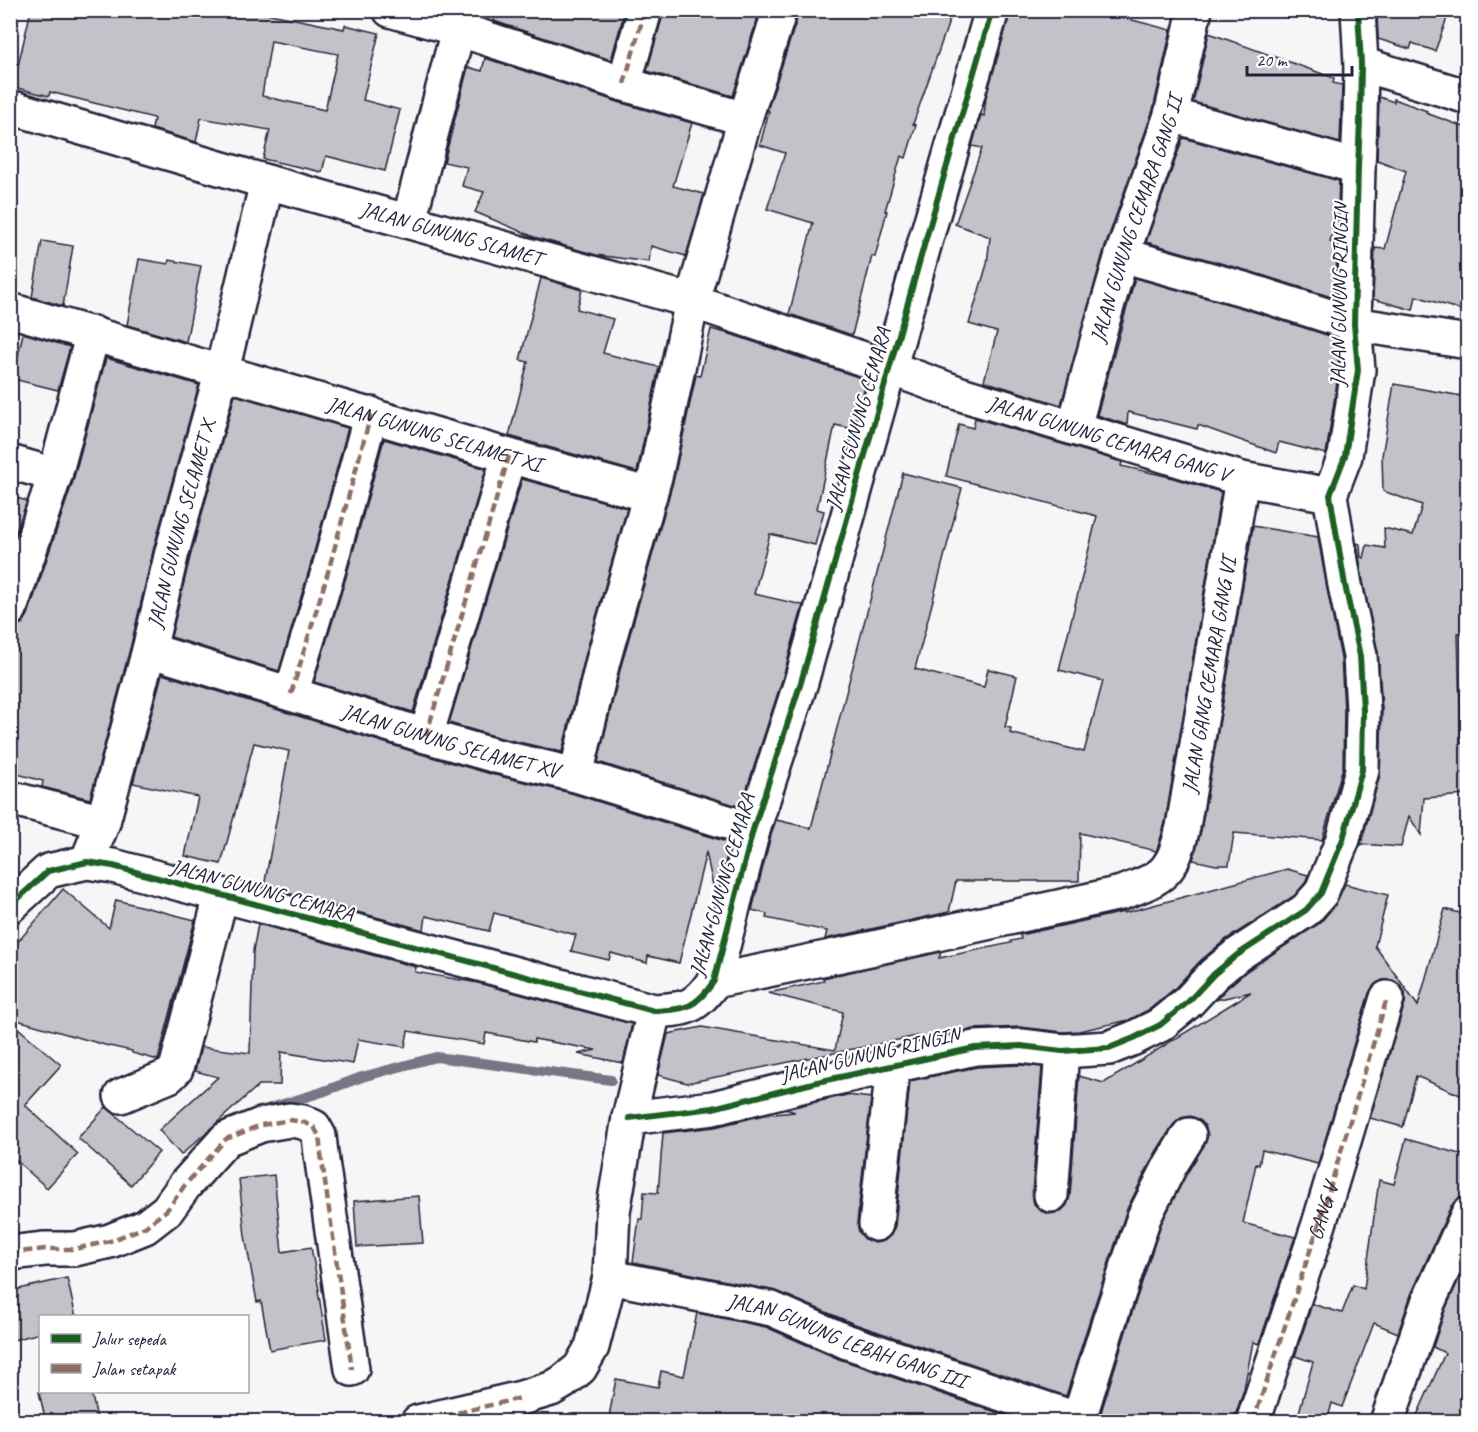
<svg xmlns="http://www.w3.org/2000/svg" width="1478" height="1432" font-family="Caveat,sans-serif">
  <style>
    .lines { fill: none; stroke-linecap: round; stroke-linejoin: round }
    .stream { stroke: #767685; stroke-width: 10 }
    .building { fill: #c2c2c9; stroke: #22223b; stroke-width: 1.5; fill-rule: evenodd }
    .minor-casing { stroke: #22223b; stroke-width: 38 }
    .minor { stroke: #fff; stroke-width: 33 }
    .quiet { stroke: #8d6e63; stroke-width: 4.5; stroke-dasharray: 9 4.5; stroke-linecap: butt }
    .cycleway-casing { stroke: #fff; stroke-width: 10 }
    .cycleway { stroke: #1b5e20; stroke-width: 6 }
    .labels { text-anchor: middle; stroke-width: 4.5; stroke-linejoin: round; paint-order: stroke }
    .street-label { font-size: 21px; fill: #22223b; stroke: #fff }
  </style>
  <rect width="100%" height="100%" fill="#f6f6f7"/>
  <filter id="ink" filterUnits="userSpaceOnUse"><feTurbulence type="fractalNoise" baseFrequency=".0167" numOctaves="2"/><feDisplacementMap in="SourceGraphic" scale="12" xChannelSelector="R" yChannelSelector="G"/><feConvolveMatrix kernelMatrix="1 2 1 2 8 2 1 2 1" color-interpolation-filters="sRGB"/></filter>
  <g filter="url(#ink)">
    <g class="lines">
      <path class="stream" d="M267,1109L322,1092L362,1077L436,1057L611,1080"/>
    </g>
    <g class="building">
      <path d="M31,10H251L344,29L345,25L379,33L363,100L400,110L385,171L326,156L322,172L263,159L270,130L201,118L196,142L152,129L154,118L50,92L49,96L13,87ZM271,41L338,54L325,110L262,96Z"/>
      <path d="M496,10H625L611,60L494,21Z"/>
      <path d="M663,10H760L733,96L647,71L663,15Z"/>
      <path d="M798,10H953L913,124L916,125L906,158L901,156L885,211H887L875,257L872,256L852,335L789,314L813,223L767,209L785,153L760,145L769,111H767L798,16Z"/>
      <path d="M1028,10H1079L1105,16V13L1171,30L1153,110L1104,250L1061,405L984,381L997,332L969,324L987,264L990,237L955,224L982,148L972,146L981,115L984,116L986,97L1010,14L1027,17Z"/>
      <path d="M1377,10H1450L1435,51L1412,43L1410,49L1378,39Z"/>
      <path d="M1209,33L1334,78L1333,83L1342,85L1340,143L1193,102Z"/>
      <path d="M485,58L618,102L692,123L673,186L704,194L686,256L651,246L649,262L596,255L534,237L475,212L484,192L462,186L467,167L444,162L468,67L482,71Z"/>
      <path d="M1379,97L1394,102V99L1427,111L1426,113L1467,128V312L1416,296L1413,310L1373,299L1375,248L1385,249L1406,171L1377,160Z"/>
      <path d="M1183,138L1339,181L1338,205L1330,242L1337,243L1336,289L1334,288L1335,298L1252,272L1146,242Z"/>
      <path d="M42,241L73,246L63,306L32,297Z"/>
      <path d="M139,259L168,264L169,260L201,266L186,342L127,325Z"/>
      <path d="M541,278L582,290L577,309L613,319L603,353L659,367L637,472L509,436L528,362L520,360Z"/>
      <path d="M1135,278L1242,308L1336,338L1339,369L1326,454L1279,442L1276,453L1198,425L1197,429L1128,412L1127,425L1097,415Z"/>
      <path d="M711,329L730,334L867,380L853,429L835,425L817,509L824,511L815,545L770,534L754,594L803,605L783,677L741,807L598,762L621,666L674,478L696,375L700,376Z"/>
      <path d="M23,333L70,347L58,390L13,379Z"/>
      <path d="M106,358L199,385L154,547L131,645L90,799L42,787L43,781L10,772V643L15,627L23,623L28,615L73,481Z"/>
      <path d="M1394,384L1467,397V634L1458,633L1461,743L1467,742V795L1424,798L1421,835L1409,816L1401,847L1361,844L1380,775L1382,709L1378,652L1363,582L1357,543L1360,544L1361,557L1364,558L1367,545L1385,548L1384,528L1413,535L1422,505L1383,491L1382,456Z"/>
      <path d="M235,395L348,428L310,567L279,671L171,637L190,557Z"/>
      <path d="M975,418L1122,462L1121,466L1166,476L1221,492L1165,823L1158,847L1156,851L1080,833L1079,881H956L949,912L825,939L827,931L766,918L767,914L752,910L771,835L776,820L811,828L903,473L962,488L915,669L984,687L988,669L1017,676L1005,727L1011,728L1010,733L1084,752L1103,681L1059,670L1097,516L946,476L959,424L973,428Z"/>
      <path d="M384,439L486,469L413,712L314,682L346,577Z"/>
      <path d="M522,479L627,508L585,657L562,752L501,738L449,723Z"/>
      <path d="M10,496L27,501L10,549Z"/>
      <path d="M1253,526L1318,537L1327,588L1341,658L1344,710L1343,767L1322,840L1234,833L1229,865H1216L1193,860L1201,830Z"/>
      <path d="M162,674L421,754L491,774L571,793L730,843L716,900L706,852L679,963L648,956L647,963L611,953L609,960L571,951L576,935L494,913L489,931L426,916L424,930L264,887L289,751L254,743L221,864L185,856L198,797L133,783Z"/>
      <path d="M1287,869L1308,875L1305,883L1294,896L1225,940L1200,961L1175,988L1150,1009L1129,1020L1079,1031L1063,1032L1020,1027L974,1029L915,1042L917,1036L687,1083L658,1075L668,1034L702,1027L835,1050L843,1012L768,993L824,981L823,978L941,952L939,958L1011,943V941L1021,939L1020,935L1124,912V913Z"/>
      <path d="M1345,884L1388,895L1375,946L1418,1006L1445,909L1467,915V1098L1416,1076L1403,1127L1370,1118L1405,1003V993L1400,985L1393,980H1383L1375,984L1369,993L1318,1164L1262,1150L1259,1165L1256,1164L1243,1223L1295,1237L1259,1344L1253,1342L1244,1389L1235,1416V1422H1098L1127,1328L1161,1224L1187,1173L1205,1144L1208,1135L1205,1126L1198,1119L1190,1116L1181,1118L1173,1125L1154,1155L1127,1209L1091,1316L1066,1396L852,1323L776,1291L633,1262L639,1219H642L644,1192L658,1193L663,1133L715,1127L764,1115L795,1112L785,1109L847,1095L871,1098L857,1223L859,1232L865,1239L875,1243L884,1241L891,1235L895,1226L910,1081L977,1067L1020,1065L1042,1067L1032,1194L1034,1204L1041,1211L1050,1214L1060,1212L1067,1205L1070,1196L1079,1076L1104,1083L1251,992L1216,1000L1227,988L1248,970L1320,923L1335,905Z"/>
      <path d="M63,889L109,928L116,900L195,920L158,1060L132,1053V1051L105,1045L10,1018V951Z"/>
      <path d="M258,924L416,967L415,972L478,983L632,1024L623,1063L578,1054L596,1050L534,1039V1042L486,1033L484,1044L408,1031L405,1047L358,1039L353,1064L281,1052L280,1085H259L181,1155L159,1130L218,1077L195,1071L201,1047L250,1053L253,951Z"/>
      <path d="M10,1021L61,1065L25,1105L78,1154L47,1188L10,1155Z"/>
      <path d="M106,1107L159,1152L131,1185L78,1138Z"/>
      <path d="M1406,1139L1467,1156V1196L1458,1199L1451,1206L1411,1295L1398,1333L1374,1323L1342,1407L1332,1403L1327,1422H1319L1298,1416L1313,1362L1295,1356L1312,1304L1342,1313L1353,1285L1364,1289L1379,1180L1394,1184Z"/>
      <path d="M274,1175L282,1252L311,1247L319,1290H318L326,1340L270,1350L261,1301L257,1302L245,1236L239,1179Z"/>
      <path d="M419,1196L423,1243L357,1247L354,1201Z"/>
      <path d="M1467,1261V1422H1414L1445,1353L1433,1347L1445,1310Z"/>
      <path d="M67,1278L76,1317H40V1333L10,1341V1291Z"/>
      <path d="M697,1313L766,1327L839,1359L1025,1422H608L616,1379L658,1387L661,1371L684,1376Z"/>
      <path d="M39,1392H91L98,1422H46Z"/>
    </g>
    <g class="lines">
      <g class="minor-casing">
        <g id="minor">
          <path d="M390,10L458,29L624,84L745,119"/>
          <path d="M1361,64L1468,97"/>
          <path d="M624,84L645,10"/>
          <path id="s1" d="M10,107L267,182L692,301L890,368L961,394L1242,479L1330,495"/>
          <path d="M1171,115L1358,167"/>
          <path d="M409,221L463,10"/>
          <path d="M1122,255L1247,290L1354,324L1468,342"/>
          <path id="s2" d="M10,310L509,456L650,495"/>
          <path id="s3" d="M1074,428L1099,334L1122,255L1171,115L1195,10"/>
          <path d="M10,462L55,475"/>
          <path d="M10,609L55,475L93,333"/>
          <path id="s4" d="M149,650L426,736L496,756L576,775L753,830"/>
          <path d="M291,694L328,572L371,414"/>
          <path d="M426,736L509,456"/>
          <path d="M576,775L603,661L656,473L692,301L745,119L780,10"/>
          <path d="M10,798L103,822"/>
          <path id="s5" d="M87,862L103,822L149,650L172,552L222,371L267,182"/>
          <path d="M10,906L48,871L87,862L113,866L654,1011C686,1009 695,1009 714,981L753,830L801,682L925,242L992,10"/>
          <path id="s6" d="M714,981L865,950L1121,893C1165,877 1172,873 1183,827L1242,479"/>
          <path d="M121,1096L169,1076L176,1069L221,896"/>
          <path d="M629,1118L713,1108L817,1082L975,1048L1021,1046L1062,1051L1109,1048L1134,1038L1160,1025L1188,1002L1214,974L1237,955L1306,910L1321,893L1343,839L1362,770L1363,710L1360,656L1345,585L1330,495L1345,456L1358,370L1354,324L1358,167L1360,120L1361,64L1358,10"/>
          <path d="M1051,1195L1062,1051"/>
          <path d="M876,1224L893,1066"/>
          <path d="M10,1253L45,1249H75L110,1241L145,1227L167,1210L185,1185L226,1139L261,1125L290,1120L303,1122L314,1127L319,1136L321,1154L352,1369"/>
          <path id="s7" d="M610,1277L772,1309L845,1341L1079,1420"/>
          <path d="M418,1422L521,1398L551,1389L563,1382L580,1368L592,1347L610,1277L613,1212L629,1118L654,1011"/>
          <path d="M1078,1422L1109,1322L1144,1217L1171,1164L1189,1135"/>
          <path id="s8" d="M1253,1422L1319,1224L1387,998"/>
          <path d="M1387,1422L1428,1303L1468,1214"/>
        </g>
      </g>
      <use href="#minor" class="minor"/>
      <g class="quiet">
        <path d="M624,84L645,10"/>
        <path d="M291,694L328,572L371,414"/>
        <path d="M426,736L509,456"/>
        <path d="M10,1253L45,1249H75L110,1241L145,1227L167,1210L185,1185L226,1139L261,1125L290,1120L303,1122L314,1127L319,1136L321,1154L352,1369"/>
        <path d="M418,1422L521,1398"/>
        <path d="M1253,1422L1319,1224L1387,998"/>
      </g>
      <g class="cycleway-casing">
        <g id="cycleway">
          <path d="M10,906L48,871L87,862L113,866L654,1011C686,1009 695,1009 714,981L753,830L801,682L925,242L992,10"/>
          <path d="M629,1118L713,1108L817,1082L975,1048L1021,1046L1062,1051L1109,1048L1134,1038L1160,1025L1188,1002L1214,974L1237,955L1306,910L1321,893L1343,839L1362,770L1363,710L1360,656L1345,585L1330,495L1345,456L1358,370L1354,324L1358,167L1360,120L1361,64L1358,10"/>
        </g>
      </g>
      <use href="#cycleway" class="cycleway"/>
    </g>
  </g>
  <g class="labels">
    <g class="street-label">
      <text dy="7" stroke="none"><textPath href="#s3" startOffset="218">JALAN GUNUNG CEMARA GANG II</textPath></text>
      <text dy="7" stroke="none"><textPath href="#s1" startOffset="459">JALAN GUNUNG SLAMET</textPath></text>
      <text transform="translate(1339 295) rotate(-89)" y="7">JALAN GUNUNG RINGIN</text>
      <text transform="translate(858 419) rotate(-74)" y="7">JALAN GUNUNG CEMARA</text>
      <text dy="7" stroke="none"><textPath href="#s2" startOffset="442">JALAN GUNUNG SELAMET XI</textPath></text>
      <text dy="7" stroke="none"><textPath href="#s1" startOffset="1148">JALAN GUNUNG CEMARA GANG V</textPath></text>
      <text dy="7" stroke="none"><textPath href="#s5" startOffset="351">JALAN GUNUNG SELAMET X</textPath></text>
      <text dy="7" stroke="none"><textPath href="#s6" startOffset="668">JALAN GANG CEMARA GANG VI</textPath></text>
      <text dy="7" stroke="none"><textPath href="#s4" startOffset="315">JALAN GUNUNG SELAMET XV</textPath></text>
      <text transform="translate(722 885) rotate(-74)" y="7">JALAN GUNUNG CEMARA</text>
      <text transform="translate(262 890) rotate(15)" y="7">JALAN GUNUNG CEMARA</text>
      <text transform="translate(870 1054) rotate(-13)" y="7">JALAN GUNUNG RINGIN</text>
      <text dy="7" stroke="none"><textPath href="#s8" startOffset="222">GANG V</textPath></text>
      <text dy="7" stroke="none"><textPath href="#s7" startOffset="246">JALAN GUNUNG LEBAH GANG III</textPath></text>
    </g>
  </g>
  <rect width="1478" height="1432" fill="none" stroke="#fff" stroke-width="36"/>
  <rect x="18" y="18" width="1442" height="1396" fill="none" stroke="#22223b" stroke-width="2" filter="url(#ink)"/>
  <rect x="39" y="1315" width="210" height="78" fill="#ffffff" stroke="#a7a7b1" stroke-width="1.5"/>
  <rect x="51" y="1334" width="30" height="9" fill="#1b5e20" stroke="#a7a7b1" stroke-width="1.5"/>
  <text x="93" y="1345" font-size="18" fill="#22223b">Jalur sepeda</text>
  <rect x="51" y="1364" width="30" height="9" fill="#8d6e63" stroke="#a7a7b1" stroke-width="1.5"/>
  <text x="93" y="1375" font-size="18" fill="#22223b">Jalan setapak</text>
  <path d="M1247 66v9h105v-9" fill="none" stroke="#22223b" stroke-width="3"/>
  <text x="1256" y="66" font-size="18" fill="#22223b" stroke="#ffffff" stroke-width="4.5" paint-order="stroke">20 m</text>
</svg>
